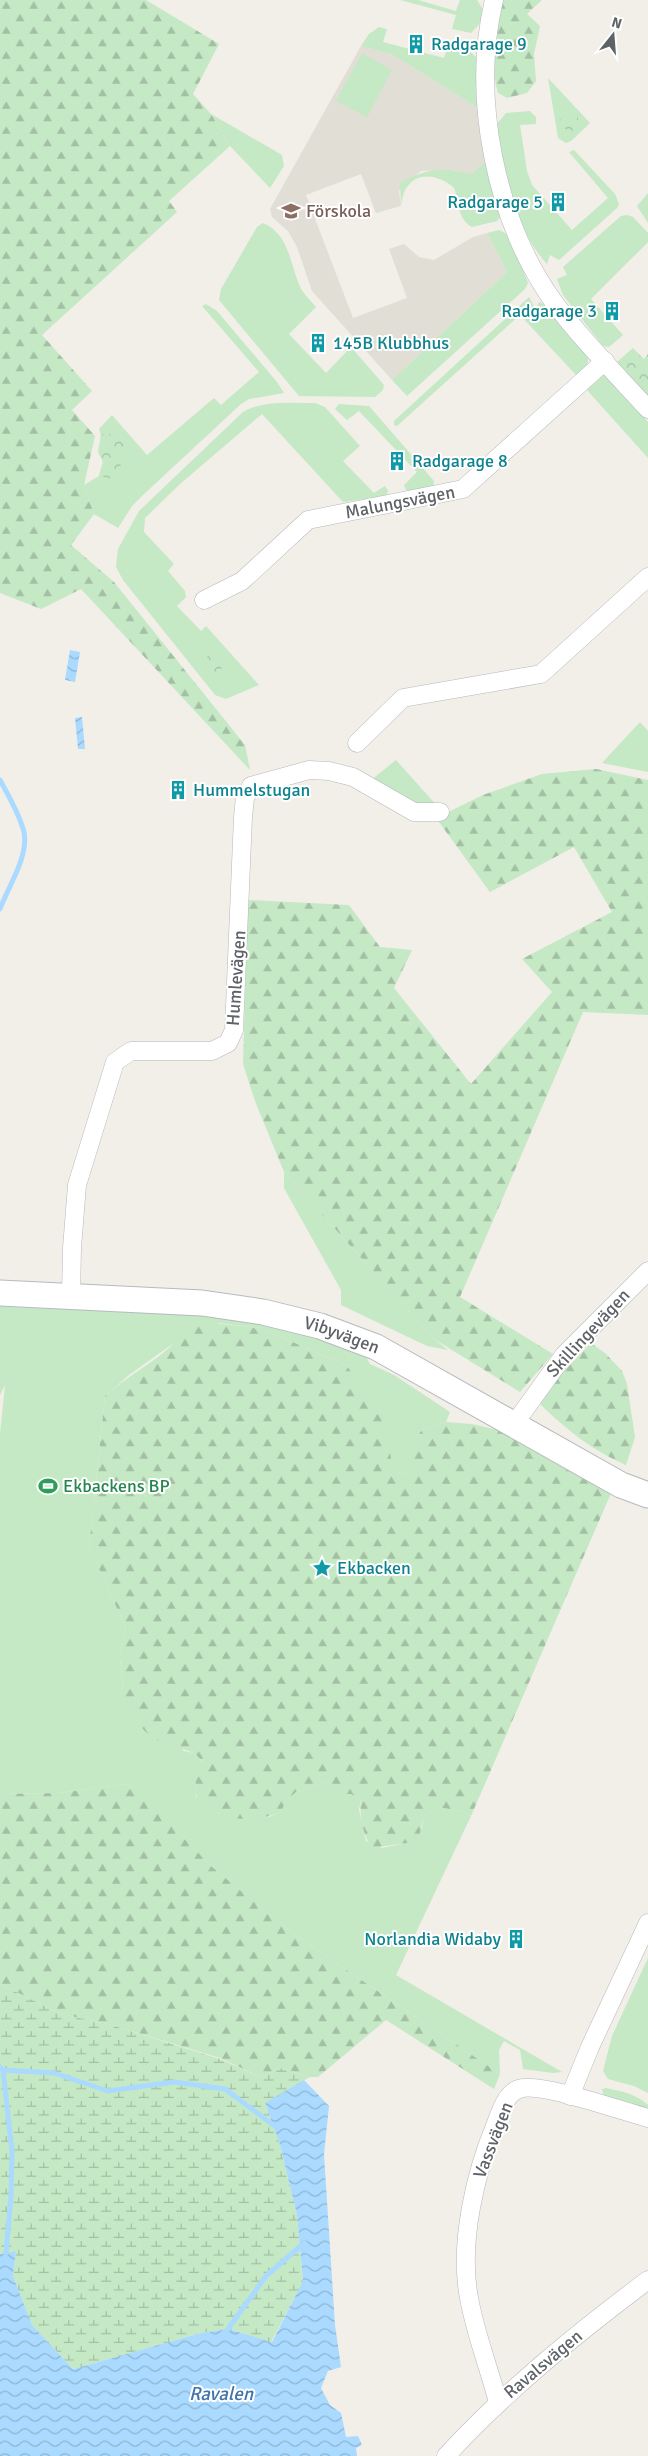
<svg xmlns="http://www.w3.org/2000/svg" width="648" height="2456" font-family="Signika,sans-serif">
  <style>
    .education { fill: #e1ded6 }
    .grass { fill: #c5e8c5 }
    .forest { fill: url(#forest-firs) }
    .wetland { fill: url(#wetland-marsh) }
    .park { fill: url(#park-crowns) }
    .water { fill: url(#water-waves) }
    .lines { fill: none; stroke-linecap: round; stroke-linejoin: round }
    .stream { stroke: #aadaff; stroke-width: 5 }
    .street-casing { stroke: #b5b8bc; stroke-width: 19 }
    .secondary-casing { stroke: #b6babf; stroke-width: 27 }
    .street { stroke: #fff; stroke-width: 18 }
    .secondary { stroke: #fff; stroke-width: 25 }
    .labels { text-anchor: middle; stroke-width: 4; stroke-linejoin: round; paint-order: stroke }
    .culture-label { font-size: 18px; fill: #0d838f; stroke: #fff; text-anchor: start }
    .education-label { font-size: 18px; fill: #785e54; stroke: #fff; text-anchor: start }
    .street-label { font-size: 18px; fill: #5f6368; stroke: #fff }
    .leisure-label { font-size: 18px; fill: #27864d; stroke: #fff; text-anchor: start }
    .water-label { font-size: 19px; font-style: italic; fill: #4174aa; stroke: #fff }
  </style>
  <defs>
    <pattern id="forest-firs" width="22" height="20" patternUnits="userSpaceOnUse" patternTransform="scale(1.25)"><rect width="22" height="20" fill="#c5e8c5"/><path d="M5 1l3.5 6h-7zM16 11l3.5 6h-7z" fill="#a3c0a4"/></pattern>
    <pattern id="wetland-marsh" width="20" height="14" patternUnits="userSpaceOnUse" patternTransform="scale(1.25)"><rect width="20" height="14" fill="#c5e8c5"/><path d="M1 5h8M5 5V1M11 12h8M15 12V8" fill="none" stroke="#a3c0a4"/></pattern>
    <pattern id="park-crowns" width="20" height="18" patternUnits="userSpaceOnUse" patternTransform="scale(1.25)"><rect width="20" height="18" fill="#c5e8c5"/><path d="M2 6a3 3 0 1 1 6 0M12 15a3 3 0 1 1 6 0" fill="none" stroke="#a3c0a4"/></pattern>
    <pattern id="water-waves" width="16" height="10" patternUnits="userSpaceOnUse" patternTransform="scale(1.25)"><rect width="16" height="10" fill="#aadaff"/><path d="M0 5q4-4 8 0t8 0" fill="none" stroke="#8eb4d2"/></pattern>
  </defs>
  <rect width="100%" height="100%" fill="#f1efe8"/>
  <path class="education" d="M361,46L393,55L478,108L485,162L472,175L453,170L421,171L399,191L401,206L376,213L361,174L306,195L353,318L407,298L389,249L404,244L419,257L434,260L473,237L487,233L507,272L392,380L312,291L297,247L288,231L272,217L270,209Z"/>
  <g class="grass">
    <path d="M400,0H418L456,11L460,0H477L484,11L483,20L471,33L452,29L456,15Z"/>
    <path d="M379,27L387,29L383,42L444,58L448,45L469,51L477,58L478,108L393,55L361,46L369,34Z"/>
    <path d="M362,53L392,70L367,117L336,101Z"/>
    <path d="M548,78L590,123L571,141L566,143L558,138Z"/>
    <path d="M530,111L536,117V124L520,125L527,171L532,185L572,230L608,198L569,152L574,150L615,194L619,204L617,208L559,260L550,255L547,264C514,228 503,171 497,124L506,113Z"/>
    <path d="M211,114L282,155L284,166L270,188L230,146Z"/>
    <path d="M485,162L502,214L497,221L472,227C457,219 459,201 454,188C442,176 418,170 407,187C403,192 402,200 401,206L400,183C428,168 442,167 472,174Z"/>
    <path d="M648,193V223L637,206Z"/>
    <path d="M627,215L633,217L648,233V242L591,299L623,335L609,347L603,346L563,295L557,279L567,275L563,267L621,216Z"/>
    <path d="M263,223C290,234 290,266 301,289C305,295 311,301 316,307L289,334L326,373L351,347L384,385L383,390L375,397L299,396L219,300L221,289L257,227Z"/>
    <path d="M499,230L510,236L528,283L525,289L407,396L392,380L507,272L487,233Z"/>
    <path d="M529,297L536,310L539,302L548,306C557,316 588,348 588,360C588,367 582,372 577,376L520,315L397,426L394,425V421Z"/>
    <path d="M206,304L217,311L277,382L284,393L249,399L241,404L143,495L132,506L118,528L94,514L84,485L99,476L103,462C97,448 104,441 99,429L112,415L147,455L214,398L221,405L259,372L202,306Z"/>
    <path d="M605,374L648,422V458L587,390Z"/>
    <path d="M315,403L325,407L360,446L343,461L374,493L385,486L388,491L386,496L343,502L262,414L180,484L145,518L144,532L174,564L168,571L185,591L186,597L177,606L201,631L206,626L259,685L226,699L215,695L123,580L116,567L118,549L139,511L243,412C265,400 290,403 315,403Z"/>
    <path d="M339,404L369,406L434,481L433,487L412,492L406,490L404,485L417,472L359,411L347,420L335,409Z"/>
    <path d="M640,722L648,731V772L602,763Z"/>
    <path d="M396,760L439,808L420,807L370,781Z"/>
    <path d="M284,1172L434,1339L448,1350L427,1346L341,1305V1290L284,1188Z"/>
    <path d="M0,1306C77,1312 157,1304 233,1317C279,1325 321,1340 365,1355L370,1364L394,1375L450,1412L446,1422L423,1429L414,1440L416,1469L405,1474L393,1471L390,1458L364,1392L347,1366L279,1336L250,1327L219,1323L171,1345L129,1375L105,1396L89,1547L126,1628L120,1656L123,1690L184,1751L194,1753L203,1763L195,1784L196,1797L239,1819L269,1817L281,1812L286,1801L296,1792L328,1782L339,1794H351L361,1800L359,1810L366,1841L382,1848L407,1843L422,1828L423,1819L437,1807L461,1811L471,1816L396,1975L562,2072L553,2073L523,2069L520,2050L504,2041L499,2050L500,2074L292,1933L212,1867L182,1836L146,1793L129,1784L58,1793L0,1794V1434L5,1385L0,1395Z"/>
    <path d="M648,1958V2093L634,2086L608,2079L603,2071L612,2036Z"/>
    <path d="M606,2088C621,2091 636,2094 648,2105V2112L604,2097L602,2089Z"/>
  </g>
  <g class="forest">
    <path d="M0,0H146L219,44L193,94L211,114L230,146L169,201L177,212L42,335L92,391L72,410L95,436L84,485L94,514L71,545L114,582L245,745L250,770L81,589L41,609L0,593Z"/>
    <path d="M503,0H542L527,14L540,26L534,54L536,81L527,93L507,98L498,93C489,64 498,29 503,0Z"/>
    <path d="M596,769L648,780V1015L583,1012L460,1297L553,1354L520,1392L434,1339L284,1172L255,1101L243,1064L248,900L349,905L380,947L412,950L394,988L471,1084L552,992L522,959L612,912L574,847L490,892L436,818L483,795L542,774Z"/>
    <path d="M204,1322L250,1327L279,1336L347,1366L385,1421L393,1471L405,1474L415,1469L414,1440L423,1429L446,1422L472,1424L510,1433L612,1491L471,1816L461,1811L437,1807L423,1819L419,1837L407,1843L372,1848C363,1836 359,1815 361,1800L351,1794H339L328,1782L296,1792L286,1801L281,1812C245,1828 171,1819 203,1762L194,1753L152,1738L140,1726L130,1711L123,1690L120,1656L126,1628L89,1547L105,1396C122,1381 140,1370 158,1357C174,1344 185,1332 204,1322Z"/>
    <path d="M591,1343L606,1354L622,1371L627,1384L635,1437L626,1465C593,1451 567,1430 541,1405V1395Z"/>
    <path d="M129,1784L147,1793L182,1836L212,1867L292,1933L500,2074L494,2089L386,2020L318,2077H310L282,2068L260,2077L220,2058L108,2024L61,2014L0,1984V1794L58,1793Z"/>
  </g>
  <path class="wetland" d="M0,1984L61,2014L108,2024L220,2059L260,2077L282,2068L310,2077L265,2103L280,2145L297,2215L303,2282L271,2342L228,2329L201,2333L73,2369L32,2325L13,2276L16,2251L0,2254Z"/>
  <g class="park">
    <path d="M571,110L578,118L579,125L572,131L565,129L559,120Z"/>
    <path d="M633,348L644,359L648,354V396L617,362Z"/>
    <path d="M101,434H111L126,443L117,480L99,476L103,462L98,452Z"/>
    <path d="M211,653L224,666L213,677L200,664Z"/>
  </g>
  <g class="water">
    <path d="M70,650L80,652L75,682L65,680Z"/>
    <path d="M82,717L85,749H78L75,718Z"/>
    <path d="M304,2080L329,2106L324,2154L335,2325L341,2367L328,2371L321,2388L330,2405L341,2413L346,2437L358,2436L362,2445L356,2448L357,2456H0V2254L16,2251L13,2276L32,2325L73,2369L201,2333L228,2329L272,2342L303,2281L297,2215L280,2145L265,2103Z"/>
  </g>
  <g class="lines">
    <g class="stream">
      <path d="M0,780C9,797 19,813 24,832C29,856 8,887 0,909"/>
      <path d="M0,2067L3,2070L54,2073L108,2091L174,2082L225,2089L276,2127"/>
      <path d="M3,2070L12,2151L11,2196L6,2253"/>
      <path d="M228,2329L266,2276L304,2243"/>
    </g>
    <g class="street-casing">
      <g id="street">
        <path d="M494,0C471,97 495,219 553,301C580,338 617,375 648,409"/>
        <path d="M204,600L242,581L308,520L463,489L605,361"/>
        <path d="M357,743L403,698L541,674L648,577"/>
        <path d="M71,1297L72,1248L77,1185L115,1062L131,1051H212L228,1043L234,1030L243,817L245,798L251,786L309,770L329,771L353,777L414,812H440"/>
        <path d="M515,1423L564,1355L648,1271"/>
        <path d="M570,2096L590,2047L648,1923"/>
        <path d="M498,2402C489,2368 473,2327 468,2292C460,2240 475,2174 495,2126C500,2113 506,2090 523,2088C545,2084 622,2111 648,2118"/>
        <path d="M446,2456C507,2390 576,2334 648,2280"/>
      </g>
    </g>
    <g class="secondary-casing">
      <g id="secondary">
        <path id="s1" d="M0,1293L202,1303L263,1312L320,1326L376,1347L621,1485L648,1495"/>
      </g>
    </g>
    <use href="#street" class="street"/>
    <use href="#secondary" class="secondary"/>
  </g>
  <defs>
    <g id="building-bare" transform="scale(1.5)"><path d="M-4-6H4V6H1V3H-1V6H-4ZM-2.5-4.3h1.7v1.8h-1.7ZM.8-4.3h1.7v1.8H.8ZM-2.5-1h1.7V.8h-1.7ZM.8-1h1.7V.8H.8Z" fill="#0f9aa8" stroke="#fff" stroke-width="2.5" paint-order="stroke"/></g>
    <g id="school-bare" transform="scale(1.5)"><path d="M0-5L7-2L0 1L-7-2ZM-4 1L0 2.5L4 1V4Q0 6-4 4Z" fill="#8d6e63" stroke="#fff" stroke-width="2.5" paint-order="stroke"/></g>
    <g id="stadium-bare" transform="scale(1.5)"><path d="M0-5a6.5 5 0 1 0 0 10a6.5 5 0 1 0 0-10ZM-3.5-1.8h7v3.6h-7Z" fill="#2e9e5b" stroke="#fff" stroke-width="2.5" paint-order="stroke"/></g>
    <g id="sight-bare" transform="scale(1.5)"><path d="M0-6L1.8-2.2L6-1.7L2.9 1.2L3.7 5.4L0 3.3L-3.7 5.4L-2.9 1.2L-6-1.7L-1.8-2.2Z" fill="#0f9aa8" stroke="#fff" stroke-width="2.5" paint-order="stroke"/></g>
  </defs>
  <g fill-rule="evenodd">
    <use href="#building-bare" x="416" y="44"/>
    <use href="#building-bare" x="558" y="202"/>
    <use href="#school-bare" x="291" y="211"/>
    <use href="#building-bare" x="612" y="311"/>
    <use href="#building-bare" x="318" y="343"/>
    <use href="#building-bare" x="397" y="461"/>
    <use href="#building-bare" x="178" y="790"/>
    <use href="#stadium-bare" x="48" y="1486"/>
    <use href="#sight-bare" x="322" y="1568"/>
    <use href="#building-bare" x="516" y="1939"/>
  </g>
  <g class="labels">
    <g class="culture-label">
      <text x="431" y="50">Radgarage 9</text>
      <text x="543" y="208" text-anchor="end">Radgarage 5</text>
      <text x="597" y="317" text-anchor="end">Radgarage 3</text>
      <text x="333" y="349">145B Klubbhus</text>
      <text x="412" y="467">Radgarage 8</text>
      <text x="193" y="796">Hummelstugan</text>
      <text x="337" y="1574">Ekbacken</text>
      <text x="501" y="1945" text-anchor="end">Norlandia Widaby</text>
    </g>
    <g class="education-label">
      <text x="306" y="217">Förskola</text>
    </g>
    <g class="street-label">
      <text transform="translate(400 502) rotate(-11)" y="6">Malungsvägen</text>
      <text transform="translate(236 978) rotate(-86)" y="6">Humlevägen</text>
      <text transform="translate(588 1333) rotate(-47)" y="6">Skillingevägen</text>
      <text dy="6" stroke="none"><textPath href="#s1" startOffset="346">Vibyvägen</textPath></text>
      <text transform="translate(493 2140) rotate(-69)" y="6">Vassvägen</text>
      <text transform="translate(543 2364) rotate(-40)" y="6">Ravalsvägen</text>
    </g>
    <g class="leisure-label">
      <text x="63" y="1492">Ekbackens BP</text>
    </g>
    <g class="water-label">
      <text x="221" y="2400">Ravalen</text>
    </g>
  </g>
  <g transform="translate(613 35) rotate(17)" stroke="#ffffff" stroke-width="4" paint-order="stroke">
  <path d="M0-4L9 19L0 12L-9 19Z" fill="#5f6368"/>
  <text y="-8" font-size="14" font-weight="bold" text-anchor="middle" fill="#5f6368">N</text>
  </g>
</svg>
